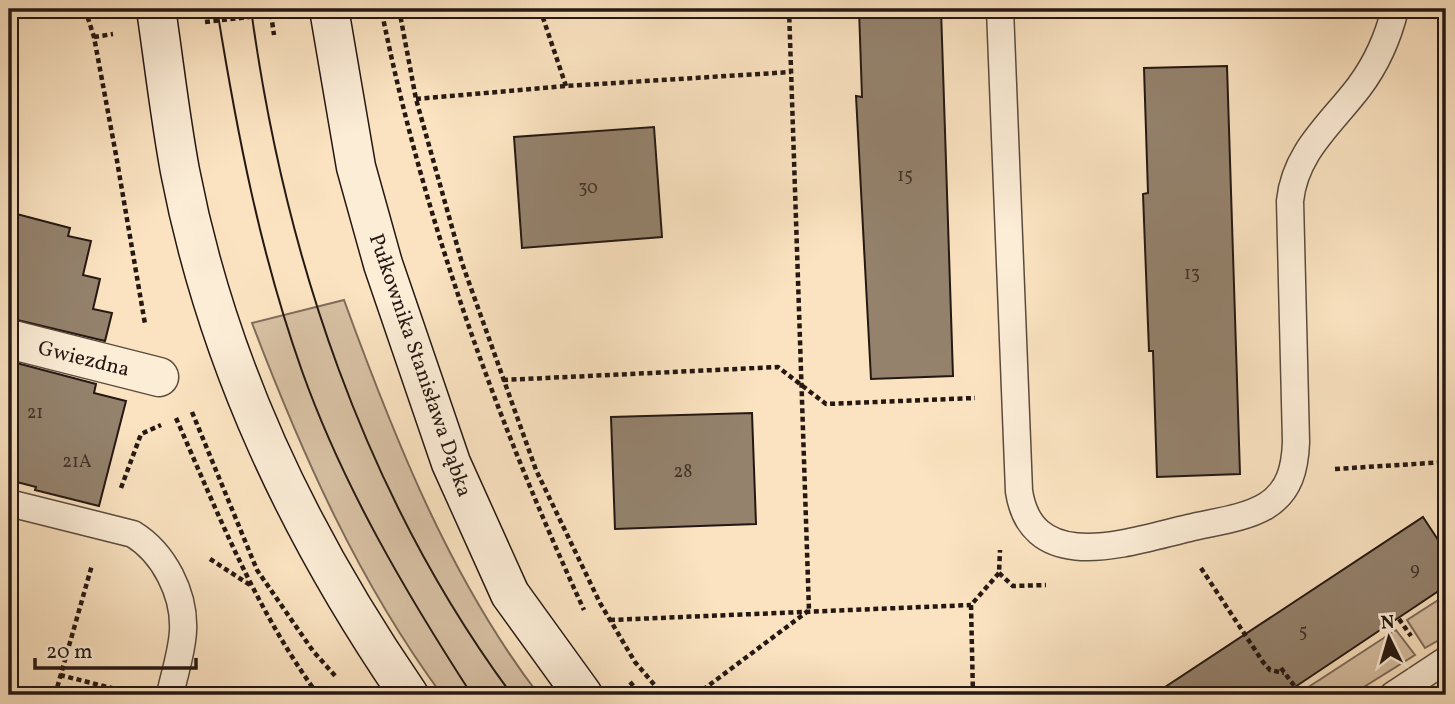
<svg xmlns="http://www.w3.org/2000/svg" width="1455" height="704" font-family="Vollkorn,serif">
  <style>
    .green { fill: #d7c0a3; stroke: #7e6c5b; stroke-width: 2 }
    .building { fill: #94826d; stroke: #251813; stroke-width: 2 }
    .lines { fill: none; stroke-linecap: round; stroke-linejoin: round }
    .lane-casing { stroke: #5a4b3e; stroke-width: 29 }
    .street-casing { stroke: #5a4b3e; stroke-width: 41 }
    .secondary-casing { stroke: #251813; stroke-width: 41 }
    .path { stroke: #251813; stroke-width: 4.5; stroke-dasharray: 5 3.5; stroke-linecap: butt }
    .lane { stroke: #fcedd7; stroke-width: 26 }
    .street { stroke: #fcedd7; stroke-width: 38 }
    .secondary { stroke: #fcedd7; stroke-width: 38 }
    .tram { stroke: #251813; stroke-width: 2 }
    .labels { text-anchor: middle; stroke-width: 5; stroke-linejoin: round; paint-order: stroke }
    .number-label { font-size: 18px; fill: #41322a }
    .street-label { font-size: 21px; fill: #251813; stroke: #fcedd7 }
  </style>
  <rect width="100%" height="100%" fill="#fbe3c1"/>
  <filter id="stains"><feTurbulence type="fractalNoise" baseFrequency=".00286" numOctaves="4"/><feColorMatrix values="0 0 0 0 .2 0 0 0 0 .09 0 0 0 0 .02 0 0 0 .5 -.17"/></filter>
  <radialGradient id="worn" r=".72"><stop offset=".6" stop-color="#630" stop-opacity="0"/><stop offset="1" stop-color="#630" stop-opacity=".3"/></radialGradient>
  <g class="green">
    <path d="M344,300C394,437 450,579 539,695H442C358,581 302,454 252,323Z"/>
    <path d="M1446,595V636L1425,648L1407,620Z"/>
    <path d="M1396,630L1415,655L1351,695H1308L1304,690Z"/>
  </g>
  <g class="building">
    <path d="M859,9H941L953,376L871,379L856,96L862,97Z"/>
    <path d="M1227,66L1240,474L1157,477L1153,351H1149L1143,194L1148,193L1144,68Z"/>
    <path d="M654,127L662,237L522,248L514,137Z"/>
    <path d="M9,212L70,228L68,236L91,241L83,275L100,279L93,309L112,313L105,341L9,318Z"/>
    <path d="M9,361L96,384L94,393L126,401L99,506L35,490L36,487L9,480Z"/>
    <path d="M752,413L756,524L615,529L611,417Z"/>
    <path d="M1423,517L1446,552V586L1298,685L1281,695H1153Z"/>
  </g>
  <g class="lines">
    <g class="lane-casing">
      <g id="lane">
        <path d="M1000,9L1019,491C1032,578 1132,541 1189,528C1213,522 1244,519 1266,506C1290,491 1295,468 1296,442L1290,201C1295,152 1331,124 1359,87C1377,63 1388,38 1395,9"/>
        <path d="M9,503L133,534C164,553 185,594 183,631C182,652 174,675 170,695"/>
        <path d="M1393,695L1446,660"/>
      </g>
    </g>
    <g class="street-casing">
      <path id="street" d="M9,339L159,377"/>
    </g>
    <g class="secondary-casing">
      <g id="secondary">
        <path d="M156,9C164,63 170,117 180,171C217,363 299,535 409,695"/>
        <path d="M329,9L356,167L383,264L451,463L510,594L583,695"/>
      </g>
    </g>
    <g class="path">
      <path d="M85,9L94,37L116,155L145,324"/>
      <path d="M399,9L416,99L462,263L536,470L600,603L635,662L663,695"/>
      <path d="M540,9L566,86"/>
      <path d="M789,9L809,611"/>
      <path d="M382,13C424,220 496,419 584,610"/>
      <path d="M271,14L274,35"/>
      <path d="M205,22L284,13"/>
      <path d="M94,37L113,34"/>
      <path d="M416,99L566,86L791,72"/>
      <path d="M503,380L778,367L826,404L975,398"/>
      <path d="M192,412L257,570L313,651L337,678"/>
      <path d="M176,418C219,516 255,608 318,695"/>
      <path d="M1335,469L1446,462"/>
      <path d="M121,488L141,434L161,425"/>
      <path d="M210,559L250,585"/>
      <path d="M1201,568L1263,662L1270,670L1284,673"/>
      <path d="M999,573L1013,586L1046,585"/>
      <path d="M1399,619L1411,636"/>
      <path d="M610,620L971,605"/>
      <path d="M1281,668L1301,695"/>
      <path d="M60,675L131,693"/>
      <path d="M630,682L641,695"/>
      <path d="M55,695L92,565"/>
      <path d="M696,695L808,611"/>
      <path d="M973,695L971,605L999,573L1000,550"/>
    </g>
    <use href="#lane" class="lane"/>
    <use href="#street" class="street"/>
    <use href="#secondary" class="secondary"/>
    <g class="tram">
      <path d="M217,9C237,132 260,253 302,371C343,486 406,593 472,695"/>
      <path d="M251,9C284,253 364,495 512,695"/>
    </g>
  </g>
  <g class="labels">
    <g class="number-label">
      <text x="905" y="181">15</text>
      <text x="588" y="193">30</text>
      <text x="1192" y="279">13</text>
      <text x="35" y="418">21</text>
      <text x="77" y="467">21A</text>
      <text x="683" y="477">28</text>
      <text x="1415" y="575">9</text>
      <text x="1303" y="637">5</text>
    </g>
    <g class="street-label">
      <text transform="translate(84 358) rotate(14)" y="7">Gwiezdna</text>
      <text transform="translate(421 365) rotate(71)" y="7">Pułkownika Stanisława Dąbka</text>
    </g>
  </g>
  <rect width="1455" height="704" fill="none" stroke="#fbe3c1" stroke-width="35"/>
  <rect x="10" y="10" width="1434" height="683" fill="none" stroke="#251813" stroke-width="3.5"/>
  <rect x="18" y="18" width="1420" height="669" fill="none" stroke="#251813" stroke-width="2"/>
  <g transform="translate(1389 638) rotate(355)" stroke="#fcedd7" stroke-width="5" paint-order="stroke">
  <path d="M0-5L12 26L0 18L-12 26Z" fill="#251813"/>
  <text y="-10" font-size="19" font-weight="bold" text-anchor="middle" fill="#251813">N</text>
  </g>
  <path d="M35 658v10h161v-10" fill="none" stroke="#251813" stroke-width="3.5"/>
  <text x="46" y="658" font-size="21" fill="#251813" stroke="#fcedd7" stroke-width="5" paint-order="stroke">20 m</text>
  <rect width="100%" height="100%" filter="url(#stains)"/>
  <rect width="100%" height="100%" fill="url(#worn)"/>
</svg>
